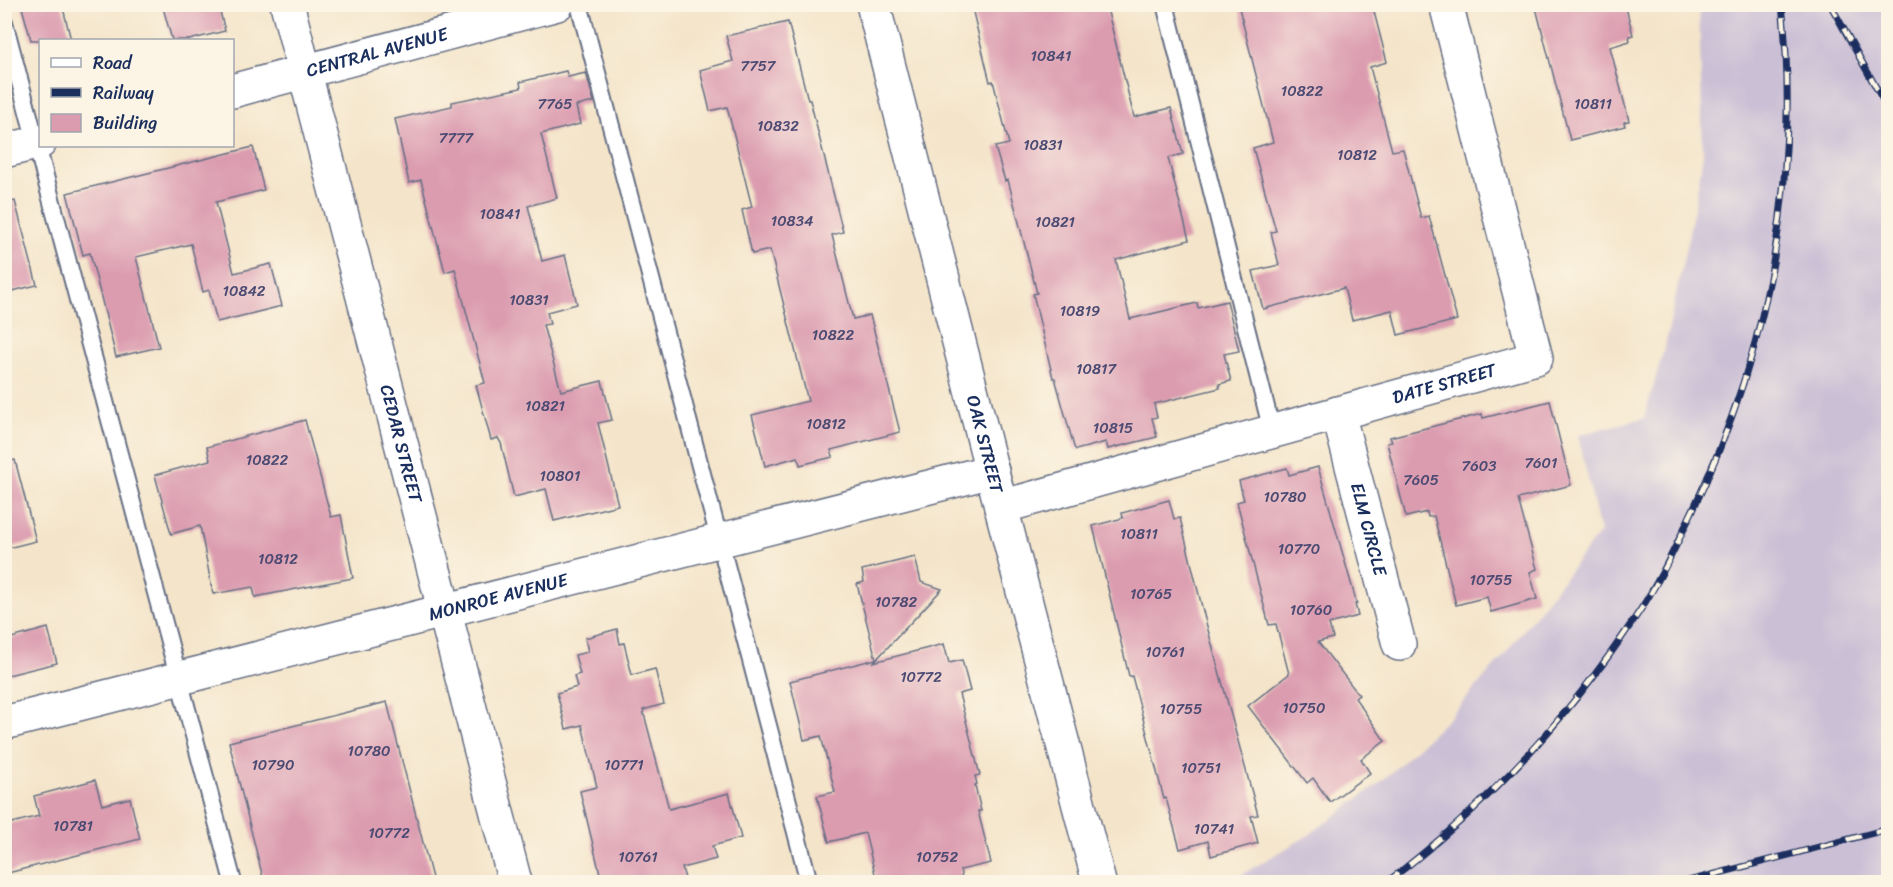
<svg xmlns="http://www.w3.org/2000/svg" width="1893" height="887" font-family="Sriracha,sans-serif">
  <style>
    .industrial { fill: #cbbfd5 }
    .building { fill: #db9cb0 }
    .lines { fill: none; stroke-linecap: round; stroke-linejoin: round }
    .service-casing { stroke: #676f84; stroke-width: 20 }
    .minor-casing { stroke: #676f84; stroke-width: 36 }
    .service { stroke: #fff; stroke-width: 16 }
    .minor { stroke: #fff; stroke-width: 33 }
    .rail-casing { stroke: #1b2f5e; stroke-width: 7 }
    .rail { stroke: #fcf5e5; stroke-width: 4.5; stroke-dasharray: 14; stroke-linecap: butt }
    .labels { text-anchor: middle; stroke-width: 6; stroke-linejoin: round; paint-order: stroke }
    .number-label { font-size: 15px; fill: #4b4a72 }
    .street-label { font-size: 18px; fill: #1b2f5e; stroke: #fcf5e5 }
  </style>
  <rect width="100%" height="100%" fill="#fcf5e5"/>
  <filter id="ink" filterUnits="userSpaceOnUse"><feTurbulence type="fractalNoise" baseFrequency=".0167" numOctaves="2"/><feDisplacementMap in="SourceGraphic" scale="12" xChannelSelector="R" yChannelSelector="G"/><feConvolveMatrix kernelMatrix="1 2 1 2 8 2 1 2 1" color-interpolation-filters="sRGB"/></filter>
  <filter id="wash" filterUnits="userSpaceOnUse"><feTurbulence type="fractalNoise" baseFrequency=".008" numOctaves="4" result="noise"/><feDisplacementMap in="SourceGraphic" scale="24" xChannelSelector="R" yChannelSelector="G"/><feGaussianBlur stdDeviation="1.35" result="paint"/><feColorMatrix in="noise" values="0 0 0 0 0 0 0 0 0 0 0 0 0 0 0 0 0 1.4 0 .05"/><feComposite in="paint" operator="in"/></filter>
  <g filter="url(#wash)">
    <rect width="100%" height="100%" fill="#f4e5ca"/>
    <path class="industrial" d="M1699,5H1888V882H1229L1309,835L1382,781L1447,720L1502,658L1600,532L1578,435L1644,418L1666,342L1694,209L1703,155Z"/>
    <g id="blocks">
      <g class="building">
        <path d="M21,4H62L71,40H31Z"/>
        <path d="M162,4H218L225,31L189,40H172Z"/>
        <path d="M971,4H1106L1134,117L1171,108L1183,154L1168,158L1189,240L1116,260L1130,319L1197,303L1198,308L1227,301L1239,351L1224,354L1231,381L1219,384L1220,388L1154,404L1157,417L1152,418L1157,437L1108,449L1106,442L1076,450L1074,447L1055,378H1053L1033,294L1037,293L1008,180L1005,181L995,147L1009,144L993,81L990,82Z"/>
        <path d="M1238,4H1372L1387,62L1370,67L1392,151L1403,149L1421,218L1429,216L1457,320L1398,335L1392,310L1352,320L1344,288L1263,309L1253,271L1279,265L1271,232L1276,231L1253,148L1273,142Z"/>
        <path d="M1535,4H1625L1633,35L1629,36L1630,41L1610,47L1629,121L1624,122L1625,126L1570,140Z"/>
        <path d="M788,22L808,100H810L843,232L832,235L853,319L870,315L900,432L831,450L833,457L800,465L798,457L765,466L752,415L808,401L770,250L752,254L742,210L752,207L727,107L710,111L700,70L733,61L726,36Z"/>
        <path d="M566,71L568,77L586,73L594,102L576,106L580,124L541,134L557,198L528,206L542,261L565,255L577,304L547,312L550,324L543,325L561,391L602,381L612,420L598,423L618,505L554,521L546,489L514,497L501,443L498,438L491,440L476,385L485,383L455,269L445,272L421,180L409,183L395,119L452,106V102L521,88L520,82Z"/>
        <path d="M253,147L264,190L216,202L234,273L271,264L282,306L217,322L209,290L203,292L191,244L136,257L159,347L116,357L90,253L83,255L67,193Z"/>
        <path d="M15,201L37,285L4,293V203Z"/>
        <path d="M1550,401L1571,485L1518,499L1537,569L1530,572L1537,599L1491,612L1487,597L1456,605L1434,516L1428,517L1427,512L1406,517L1387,443L1392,442L1390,437L1482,414L1483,418Z"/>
        <path d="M305,420L331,517L341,515L353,578L255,597L253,587L213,594L200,526L171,534L155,475L210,460L207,447Z"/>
        <path d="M15,460L36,541L4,549V462Z"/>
        <path d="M1318,467L1357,604H1355L1358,616L1329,624L1333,638L1318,642L1359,695L1355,698L1385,741L1361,759L1370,773L1330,802L1313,778L1307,783L1248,706L1289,674L1276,624L1269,625L1237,502L1244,500L1239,481L1287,468L1289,475Z"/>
        <path d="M1169,500L1174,519L1180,518L1204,615L1258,815L1251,816L1258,843L1211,856L1208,841L1180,849L1166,798L1164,799L1132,676H1129L1093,526L1123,518L1122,513Z"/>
        <path d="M915,557L921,582L942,589L874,662L944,644L949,663L962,660L970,691L959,694L980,775L975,776L977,784L975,785L981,811H978L991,863L960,870L963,882H877L865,833L829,842L817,796L835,792L821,736L804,740L790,681L876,659L857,584L864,582L862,570Z"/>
        <path d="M48,628L57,663L4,676V640Z"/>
        <path d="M617,629L620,644L624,643L632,675L655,669L664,704L643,710L669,809L729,793L741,838L712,846L716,859L682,868L686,882H602L580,791L597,787L582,725L566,729L557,693L577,687L574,676L580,674L575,655L588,652L585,638Z"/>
        <path d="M387,702L433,882H264L229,742Z"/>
        <path d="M95,780L102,805L130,798L140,839L4,874V825L39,816L34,796Z"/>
      </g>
    </g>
  </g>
  <g filter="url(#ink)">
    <use href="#blocks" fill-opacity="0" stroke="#676f84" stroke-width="1.5"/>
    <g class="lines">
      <g class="service-casing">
        <g id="service">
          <path d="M579,4L809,882"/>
          <path d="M1165,4L1272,431"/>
          <path d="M4,22L233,882"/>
        </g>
      </g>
      <g class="minor-casing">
        <g id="minor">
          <path id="s1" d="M287,4L515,882"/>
          <path id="s2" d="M873,4L1001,507L1099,882"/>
          <path id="s3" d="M232,91L557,4"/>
          <path d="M4,151L40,142"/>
          <path id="s4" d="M1338,413L1399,644"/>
          <path id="s5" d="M1001,507L1536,358L1446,4"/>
          <path id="s6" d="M4,723L992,471"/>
        </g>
      </g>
      <use href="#service" class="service"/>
      <use href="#minor" class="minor"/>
      <g class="rail-casing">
        <g id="rail">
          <path d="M1830,4L1888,109"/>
          <path d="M1387,882C1483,809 1568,719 1635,618C1657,586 1674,551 1690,516C1768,354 1801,183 1782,4"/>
          <path d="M1685,882L1888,829"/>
        </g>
      </g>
      <use href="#rail" class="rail"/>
    </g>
  </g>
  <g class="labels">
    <g class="number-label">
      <text x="1051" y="61">10841</text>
      <text x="758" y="71">7757</text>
      <text x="1302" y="96">10822</text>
      <text x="555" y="109">7765</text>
      <text x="1593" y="109">10811</text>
      <text x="778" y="131">10832</text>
      <text x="456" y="143">7777</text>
      <text x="1043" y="150">10831</text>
      <text x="1357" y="160">10812</text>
      <text x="500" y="219">10841</text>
      <text x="792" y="226">10834</text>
      <text x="1055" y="227">10821</text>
      <text x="244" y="296">10842</text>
      <text x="529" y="305">10831</text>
      <text x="1080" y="316">10819</text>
      <text x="833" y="340">10822</text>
      <text x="1096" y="374">10817</text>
      <text x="545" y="411">10821</text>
      <text x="826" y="429">10812</text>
      <text x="1113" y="433">10815</text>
      <text x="267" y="465">10822</text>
      <text x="1541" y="468">7601</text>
      <text x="1479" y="471">7603</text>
      <text x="560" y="481">10801</text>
      <text x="1421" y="485">7605</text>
      <text x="1285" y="502">10780</text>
      <text x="1139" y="539">10811</text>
      <text x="1299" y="554">10770</text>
      <text x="278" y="564">10812</text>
      <text x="1491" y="585">10755</text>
      <text x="1151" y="599">10765</text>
      <text x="896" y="607">10782</text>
      <text x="1311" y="615">10760</text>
      <text x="1165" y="657">10761</text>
      <text x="921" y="682">10772</text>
      <text x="1304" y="713">10750</text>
      <text x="1181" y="714">10755</text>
      <text x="369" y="756">10780</text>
      <text x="273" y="770">10790</text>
      <text x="624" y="770">10771</text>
      <text x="1201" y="773">10751</text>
      <text x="73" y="831">10781</text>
      <text x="1214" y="834">10741</text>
      <text x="389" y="838">10772</text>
      <text x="638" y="862">10761</text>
      <text x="937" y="862">10752</text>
    </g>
    <g class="street-label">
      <text dy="6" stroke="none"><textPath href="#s3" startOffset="150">CENTRAL AVENUE</textPath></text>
      <text dy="6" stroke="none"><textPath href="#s5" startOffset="460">DATE STREET</textPath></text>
      <text dy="6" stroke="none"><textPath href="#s1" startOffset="454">CEDAR STREET</textPath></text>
      <text dy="6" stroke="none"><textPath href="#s2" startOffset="454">OAK STREET</textPath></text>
      <text dy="6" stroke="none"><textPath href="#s4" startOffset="120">ELM CIRCLE</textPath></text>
      <text dy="6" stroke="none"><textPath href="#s6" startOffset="510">MONROE AVENUE</textPath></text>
    </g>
  </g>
  <rect width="1893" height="887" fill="none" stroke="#fcf5e5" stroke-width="24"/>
  <rect x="39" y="39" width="195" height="108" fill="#fcf5e5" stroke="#a2a6af" stroke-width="1.5"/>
  <rect x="51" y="58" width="30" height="9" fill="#ffffff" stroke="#a2a6af" stroke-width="1.5"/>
  <text x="93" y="69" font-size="18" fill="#1b2f5e">Road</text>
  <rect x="51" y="88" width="30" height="9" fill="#1b2f5e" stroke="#a2a6af" stroke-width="1.5"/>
  <text x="93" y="99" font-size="18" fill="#1b2f5e">Railway</text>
  <rect x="51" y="114" width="30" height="18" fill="#db9cb0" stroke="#a2a6af" stroke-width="1.5"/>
  <text x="93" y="129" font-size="18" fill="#1b2f5e">Building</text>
</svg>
